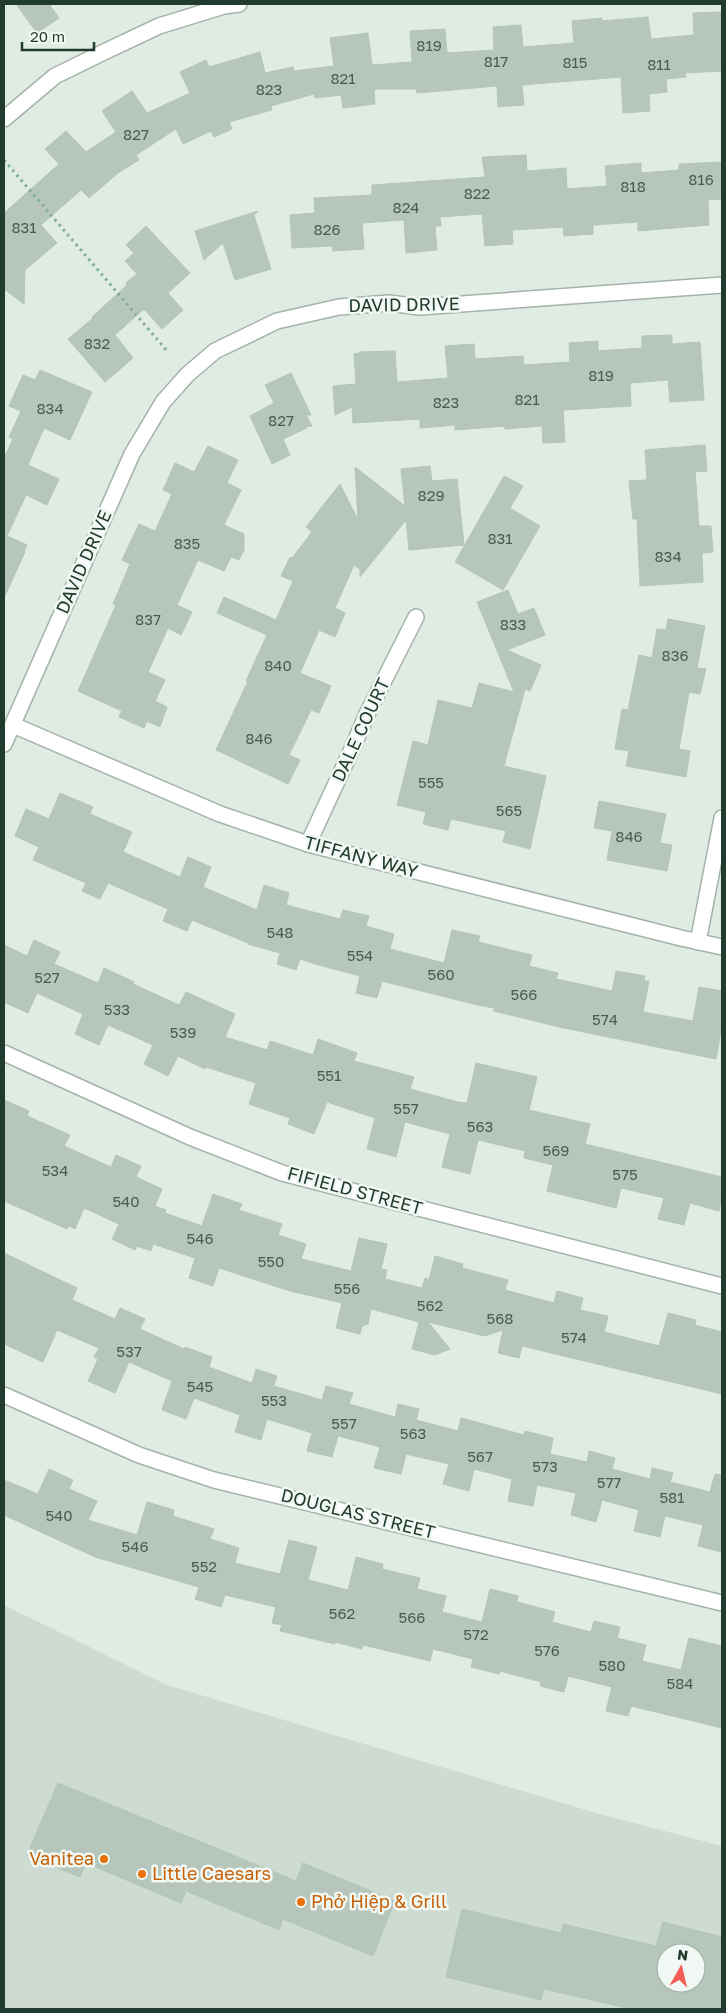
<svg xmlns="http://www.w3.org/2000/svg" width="726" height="2013" font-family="'Golos Text',sans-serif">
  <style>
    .built { fill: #cedbd3; fill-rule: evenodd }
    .building { fill: #b6c6bc; stroke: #b3c5ba; fill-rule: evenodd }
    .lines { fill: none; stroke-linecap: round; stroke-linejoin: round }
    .minor-casing { stroke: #a3b3aa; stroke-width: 18 }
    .tertiary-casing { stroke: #a3b3aa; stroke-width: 18 }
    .path { stroke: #80af97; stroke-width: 3; stroke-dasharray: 2.5 4; stroke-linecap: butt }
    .minor { stroke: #fff; stroke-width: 15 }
    .tertiary { stroke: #fff; stroke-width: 15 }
    .food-dot { fill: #e8710a; stroke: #f1f8f3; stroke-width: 2 }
    .labels { text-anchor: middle; stroke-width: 5; stroke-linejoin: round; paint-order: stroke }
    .number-label { font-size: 15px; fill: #465e52 }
    .street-label { font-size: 18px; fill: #213c2f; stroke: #f1f8f3 }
    .food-label { font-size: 18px; fill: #c56008; stroke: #f1f8f3; text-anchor: start }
  </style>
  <rect width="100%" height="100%" fill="#e0ebe4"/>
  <path class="built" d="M4,1605L167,1685L596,1813L722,1846V2009H4ZM666,1953H696V1983H666Z"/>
  <g class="building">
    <path d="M16,4H49L59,18L37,33Z"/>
    <path d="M722,12V71L685,73L686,77L666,79L667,92L649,94L650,111L623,113L621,77L522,85L524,105L498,107L497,86L417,93L416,89H374L375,104L343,108L341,95L315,98L314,94L271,106L272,110L229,122L232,129L214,137L211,131L183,144L176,129L136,155L139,160L118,173L89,198L81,190L41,225L57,243L25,270L24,304L4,289V213L59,164L45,149L66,131L86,152L116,132L102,111L132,91L147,113L190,93L180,72L206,60L209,67L260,52L265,73L293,67L294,71L334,66L330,38L368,33L372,65L412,62L410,31L445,29L447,53L494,50L493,27L521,25L523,47L574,43L572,21L602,18V21L648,17L651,39L694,35L693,13Z"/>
    <path d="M526,155L527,171L566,168L567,189L607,186L605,166L641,163V173L679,170V164L722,162V199L708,200L709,225L638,231V222L593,225V234L564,236L563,227L512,230L513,244L485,246L482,214L440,217L441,226H435L437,250L406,253L404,220L362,223L364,249L333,251L332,246L292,248L290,215L315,213L314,198L372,195V185L485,177L482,157Z"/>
    <path d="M258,211L254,215L271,269L235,280L223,243L204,260L195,231Z"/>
    <path d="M146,226L190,273L168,293L183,310L162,329L144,309L115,335L133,358L105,382L68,339L93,318L92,317L127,285L126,283L137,274L125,261L134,253L126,245Z"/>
    <path d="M672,335V344L700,342L704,400L670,402L668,380L630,383L631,406L563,410L565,442L543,443L542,426L505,429V426L455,430V425L420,428V419L353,423L352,407L335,415L333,386L356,384L354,354L360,353V352L395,351L397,382L448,378L445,346L474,344L475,359L523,356L524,365L570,362L569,343L598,341V351L642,348V336Z"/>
    <path d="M40,370L92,392L70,440L44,428L28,465L59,479L47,505L26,495L7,536L27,545L24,552H25L4,598V458L13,439L9,437L21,411L9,406L23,375L35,380Z"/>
    <path d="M291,373L311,415H306L312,426L304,427L307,428L283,439L290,455L272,464L250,416L274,403L265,385Z"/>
    <path d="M705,445L707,471L695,472L699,526H711L713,552L702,553L703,582L640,586L637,519H633L629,481L647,480L645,450Z"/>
    <path d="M208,446L238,460L227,483L241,490L224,525L244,534V550L239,560L231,557L224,571L198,560L177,605L192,612L181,635L168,628L148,672L165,680L155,701L167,707L160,727L147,721L144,728L119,717L122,711L78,691L116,605L113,604L130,564L122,560L139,524L155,531L172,494L163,490L175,463L194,472Z"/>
    <path d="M430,466L432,481L457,479L464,545L409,550L406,520L360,577V569L354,565L335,608L345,613L335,637L319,630L300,673L331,686L319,713L311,710L289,755L300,760L288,784L216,750L248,681H246L267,635L217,613L224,597L276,620L293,581L281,576L290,557L292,558L312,532L306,527L340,484L358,520L355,467L405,506L401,469Z"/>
    <path d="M504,476L523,486L510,508L540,526L503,590L455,562Z"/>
    <path d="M508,590L518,614L534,608L545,635L507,650L541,665L530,691L525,689L504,766L546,776L530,849L503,842L506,831L451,819L448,830L423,824L426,812L397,805L413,741L428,745L438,700L472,708L479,683L514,692L477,602Z"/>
    <path d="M668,619L705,626L697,668L706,669L700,694L689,692L679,749L690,751L686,777L626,766L629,751L615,749L622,709L628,710L639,655L652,658L657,629L666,630Z"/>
    <path d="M60,793L93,807L90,814L132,832L123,852L180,877L188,857L211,867L203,887L257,910L264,885L289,893L286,905L340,919L343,910L369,916L366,926L394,934L390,949L444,963L452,930L480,936L478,942L532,955L529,966L558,973L556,979L612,991L616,971L645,976L644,981H649L643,1012L693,1021L699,987L722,991V1026L716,1059L559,1027L494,1011V1008L478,1005L382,981L377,998L356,993L360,976L315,964L300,959L296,970L277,964L280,953L248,944V943L192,920L187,931L163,921L168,909L108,883L100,899L82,891L86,883L33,860L39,847L15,836L26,809L49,819Z"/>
    <path d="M599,801L666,814L660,843L672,845L667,871L607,860L612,831L594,828Z"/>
    <path d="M34,940L60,952L54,964L98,983L104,968L134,982L133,984L179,1005L186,992L235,1014L225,1037L267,1050L270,1041L313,1055L318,1039L357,1053L354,1061L414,1077L410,1089L458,1102L467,1103L476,1063L537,1077L529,1110L590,1124L585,1144L722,1177V1197L719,1211L690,1203L684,1225L658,1219L664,1198L621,1188L616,1208L547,1191L553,1165L524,1158L525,1151L478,1140L470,1174L442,1167L450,1134L405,1122L396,1157L367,1149L375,1118L327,1102L314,1134L288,1124L290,1118L249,1104L256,1083L206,1067L205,1069L178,1056L168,1076L144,1064L153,1045L108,1025L99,1045L75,1034L83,1014L37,993L28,1013L4,1002V945L27,956Z"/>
    <path d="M4,1100L29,1111L27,1116L70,1135L64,1146L111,1167L116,1155L141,1166L136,1177L162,1189L155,1206L166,1210L165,1213L202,1226L213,1194L242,1204L239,1210L282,1224L278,1235L306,1244L301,1259L351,1271L359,1238L387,1244L381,1269L387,1270L385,1279L422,1288L425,1278L429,1280L435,1256L463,1264L462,1268L508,1280L505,1290L554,1303L557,1291L583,1298L580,1310L608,1316L604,1332L659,1346L668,1313L696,1320L695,1325L722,1332V1394L522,1346L519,1358L498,1353L503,1330L485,1336L428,1322L450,1349L435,1355L412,1349L419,1322L371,1309L368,1324L362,1326L360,1334L336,1328L342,1303L290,1291L219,1268L213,1286L189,1278L195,1258L153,1244L151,1251L137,1246L135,1250L112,1239L119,1224L84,1208L75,1229L69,1226L67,1229L4,1201Z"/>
    <path d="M4,1253L77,1288L72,1300L115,1319L120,1308L145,1319L140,1329L184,1349L185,1347L212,1357L209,1367L252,1383L256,1369L277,1376L274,1386L322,1400L326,1386L353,1393L349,1404L395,1417L398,1404L419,1409L416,1420L458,1431L461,1418L524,1435L525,1431L553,1438L550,1454L587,1462L589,1451L615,1458L612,1469L650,1479L652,1468L673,1473L670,1482L710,1492L715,1474L722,1475V1552L698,1546L703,1525L665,1516L660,1537L634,1531L639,1510L602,1500L596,1522L571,1515L576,1493L537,1485L533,1506L508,1501L512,1479L474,1469L469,1491L443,1484L449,1464L406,1454L401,1474L374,1468L380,1447L338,1436L332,1457L307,1451L312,1433L267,1419L261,1440L235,1432L240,1415L194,1398L186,1419L162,1410L172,1381L129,1362L115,1393L88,1381L98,1359L94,1357L99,1348L57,1330L43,1362L4,1344Z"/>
    <path d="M49,1469L73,1480L69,1489L97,1501L88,1520L137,1535L147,1502L174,1510L173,1516L214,1529L210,1539L239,1548L235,1563L280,1574L289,1540L317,1547L308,1580L348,1590L356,1557L383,1564L382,1569L420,1578L417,1589L446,1596L442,1612L482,1622L490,1589L518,1596L517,1602L555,1612L552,1622L591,1632L594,1621L620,1627L617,1638L646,1645L642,1661L681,1670L689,1638L722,1646V1728L631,1706L628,1716L606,1711L612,1687L568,1676L564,1692L540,1686L541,1682L500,1671L499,1674L471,1667L473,1659L433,1649L430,1661L363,1645L362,1649L335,1642V1644L280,1631L282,1625L272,1623L276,1607L225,1595L221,1607L195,1599L199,1587L95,1557L4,1515V1480L38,1494Z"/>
    <path d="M58,1783L296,1881L303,1863L395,1901L373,1956L283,1919L279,1930L186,1891L181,1903L86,1863L80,1877L27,1855Z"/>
    <path d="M462,1909L561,1933L563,1924L656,1946L663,1922L722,1937V2009H631L544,1989L541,2000L446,1977ZM666,1953H696V1983H666Z"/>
  </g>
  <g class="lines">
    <g class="minor-casing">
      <g id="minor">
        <path d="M13,725L220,814L308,844L681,938L722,947"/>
        <path d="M4,744L132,454L163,402L187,375L215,351L277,321L339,307L389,303L420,307L722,285"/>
        <path d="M308,844L352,749L367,714L416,617"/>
        <path d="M698,942L722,818"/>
        <path d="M4,1053L190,1137L282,1173L722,1286"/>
      </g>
    </g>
    <g class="tertiary-casing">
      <g id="tertiary">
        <path d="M4,119L55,76L104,52L159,26L224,6L239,4"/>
        <path d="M4,1395L139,1455L214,1480L722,1603"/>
      </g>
    </g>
    <path class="path" d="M4,160L168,352"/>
    <use href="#minor" class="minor"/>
    <use href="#tertiary" class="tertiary"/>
  </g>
  <g class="food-dot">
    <circle cx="104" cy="1859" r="5"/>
    <circle cx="142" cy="1874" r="5"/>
    <circle cx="301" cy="1902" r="5"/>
  </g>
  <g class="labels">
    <g class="number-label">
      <text x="429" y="51">819</text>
      <text x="496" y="67">817</text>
      <text x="575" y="68">815</text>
      <text x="659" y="70">811</text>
      <text x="343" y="84">821</text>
      <text x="269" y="95">823</text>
      <text x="136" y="140">827</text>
      <text x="701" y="185">816</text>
      <text x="633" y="192">818</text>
      <text x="477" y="199">822</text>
      <text x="406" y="213">824</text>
      <text x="24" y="233">831</text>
      <text x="327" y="235">826</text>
      <text x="97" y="349">832</text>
      <text x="601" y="381">819</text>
      <text x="527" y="405">821</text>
      <text x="446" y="408">823</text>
      <text x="50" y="414">834</text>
      <text x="281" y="426">827</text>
      <text x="431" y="501">829</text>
      <text x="500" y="544">831</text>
      <text x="187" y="549">835</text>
      <text x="668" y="562">834</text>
      <text x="148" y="625">837</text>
      <text x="513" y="630">833</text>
      <text x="675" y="661">836</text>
      <text x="278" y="671">840</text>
      <text x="259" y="744">846</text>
      <text x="431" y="788">555</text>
      <text x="509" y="816">565</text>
      <text x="629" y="842">846</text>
      <text x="280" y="938">548</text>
      <text x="360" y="961">554</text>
      <text x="441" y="980">560</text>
      <text x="47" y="983">527</text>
      <text x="524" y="1000">566</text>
      <text x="117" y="1015">533</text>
      <text x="605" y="1025">574</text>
      <text x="183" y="1038">539</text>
      <text x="329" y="1081">551</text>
      <text x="406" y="1114">557</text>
      <text x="480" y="1132">563</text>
      <text x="556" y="1156">569</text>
      <text x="55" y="1176">534</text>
      <text x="625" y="1180">575</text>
      <text x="126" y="1207">540</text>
      <text x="200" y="1244">546</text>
      <text x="271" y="1267">550</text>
      <text x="347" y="1294">556</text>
      <text x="430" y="1311">562</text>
      <text x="500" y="1324">568</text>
      <text x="574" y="1343">574</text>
      <text x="129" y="1357">537</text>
      <text x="200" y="1392">545</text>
      <text x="274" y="1406">553</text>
      <text x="344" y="1429">557</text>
      <text x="413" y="1439">563</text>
      <text x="480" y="1462">567</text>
      <text x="545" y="1472">573</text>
      <text x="609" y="1488">577</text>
      <text x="672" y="1503">581</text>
      <text x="59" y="1521">540</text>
      <text x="135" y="1552">546</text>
      <text x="204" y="1572">552</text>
      <text x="342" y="1619">562</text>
      <text x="412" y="1623">566</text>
      <text x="476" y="1640">572</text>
      <text x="547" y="1656">576</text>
      <text x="612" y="1671">580</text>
      <text x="680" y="1689">584</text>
    </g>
    <g class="street-label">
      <text transform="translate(404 305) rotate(-1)" y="6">DAVID DRIVE</text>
      <text transform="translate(84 562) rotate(-66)" y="6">DAVID DRIVE</text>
      <text transform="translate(361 730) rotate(-65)" y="6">DALE COURT</text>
      <text transform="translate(361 857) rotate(15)" y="6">TIFFANY WAY</text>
      <text transform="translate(355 1191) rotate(15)" y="6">FIFIELD STREET</text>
      <text transform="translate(358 1514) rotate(14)" y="6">DOUGLAS STREET</text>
    </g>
    <g class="food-label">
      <text x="94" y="1865" text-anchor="end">Vanitea</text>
      <text x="152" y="1880">Little Caesars</text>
      <text x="311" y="1908">Phở Hiệp &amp; Grill</text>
    </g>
  </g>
  <rect width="726" height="2013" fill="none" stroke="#213c2f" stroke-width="10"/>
  <g transform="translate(681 1968) rotate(8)"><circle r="24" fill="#f1f8f3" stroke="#9eada5"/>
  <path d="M0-4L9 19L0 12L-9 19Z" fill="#f35e57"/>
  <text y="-8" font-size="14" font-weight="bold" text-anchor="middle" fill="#213c2f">N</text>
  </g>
  <path d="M22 42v8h72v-8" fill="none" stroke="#213c2f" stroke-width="2.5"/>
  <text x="30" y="42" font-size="15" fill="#213c2f" stroke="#f1f8f3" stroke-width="4" paint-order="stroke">20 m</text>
</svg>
